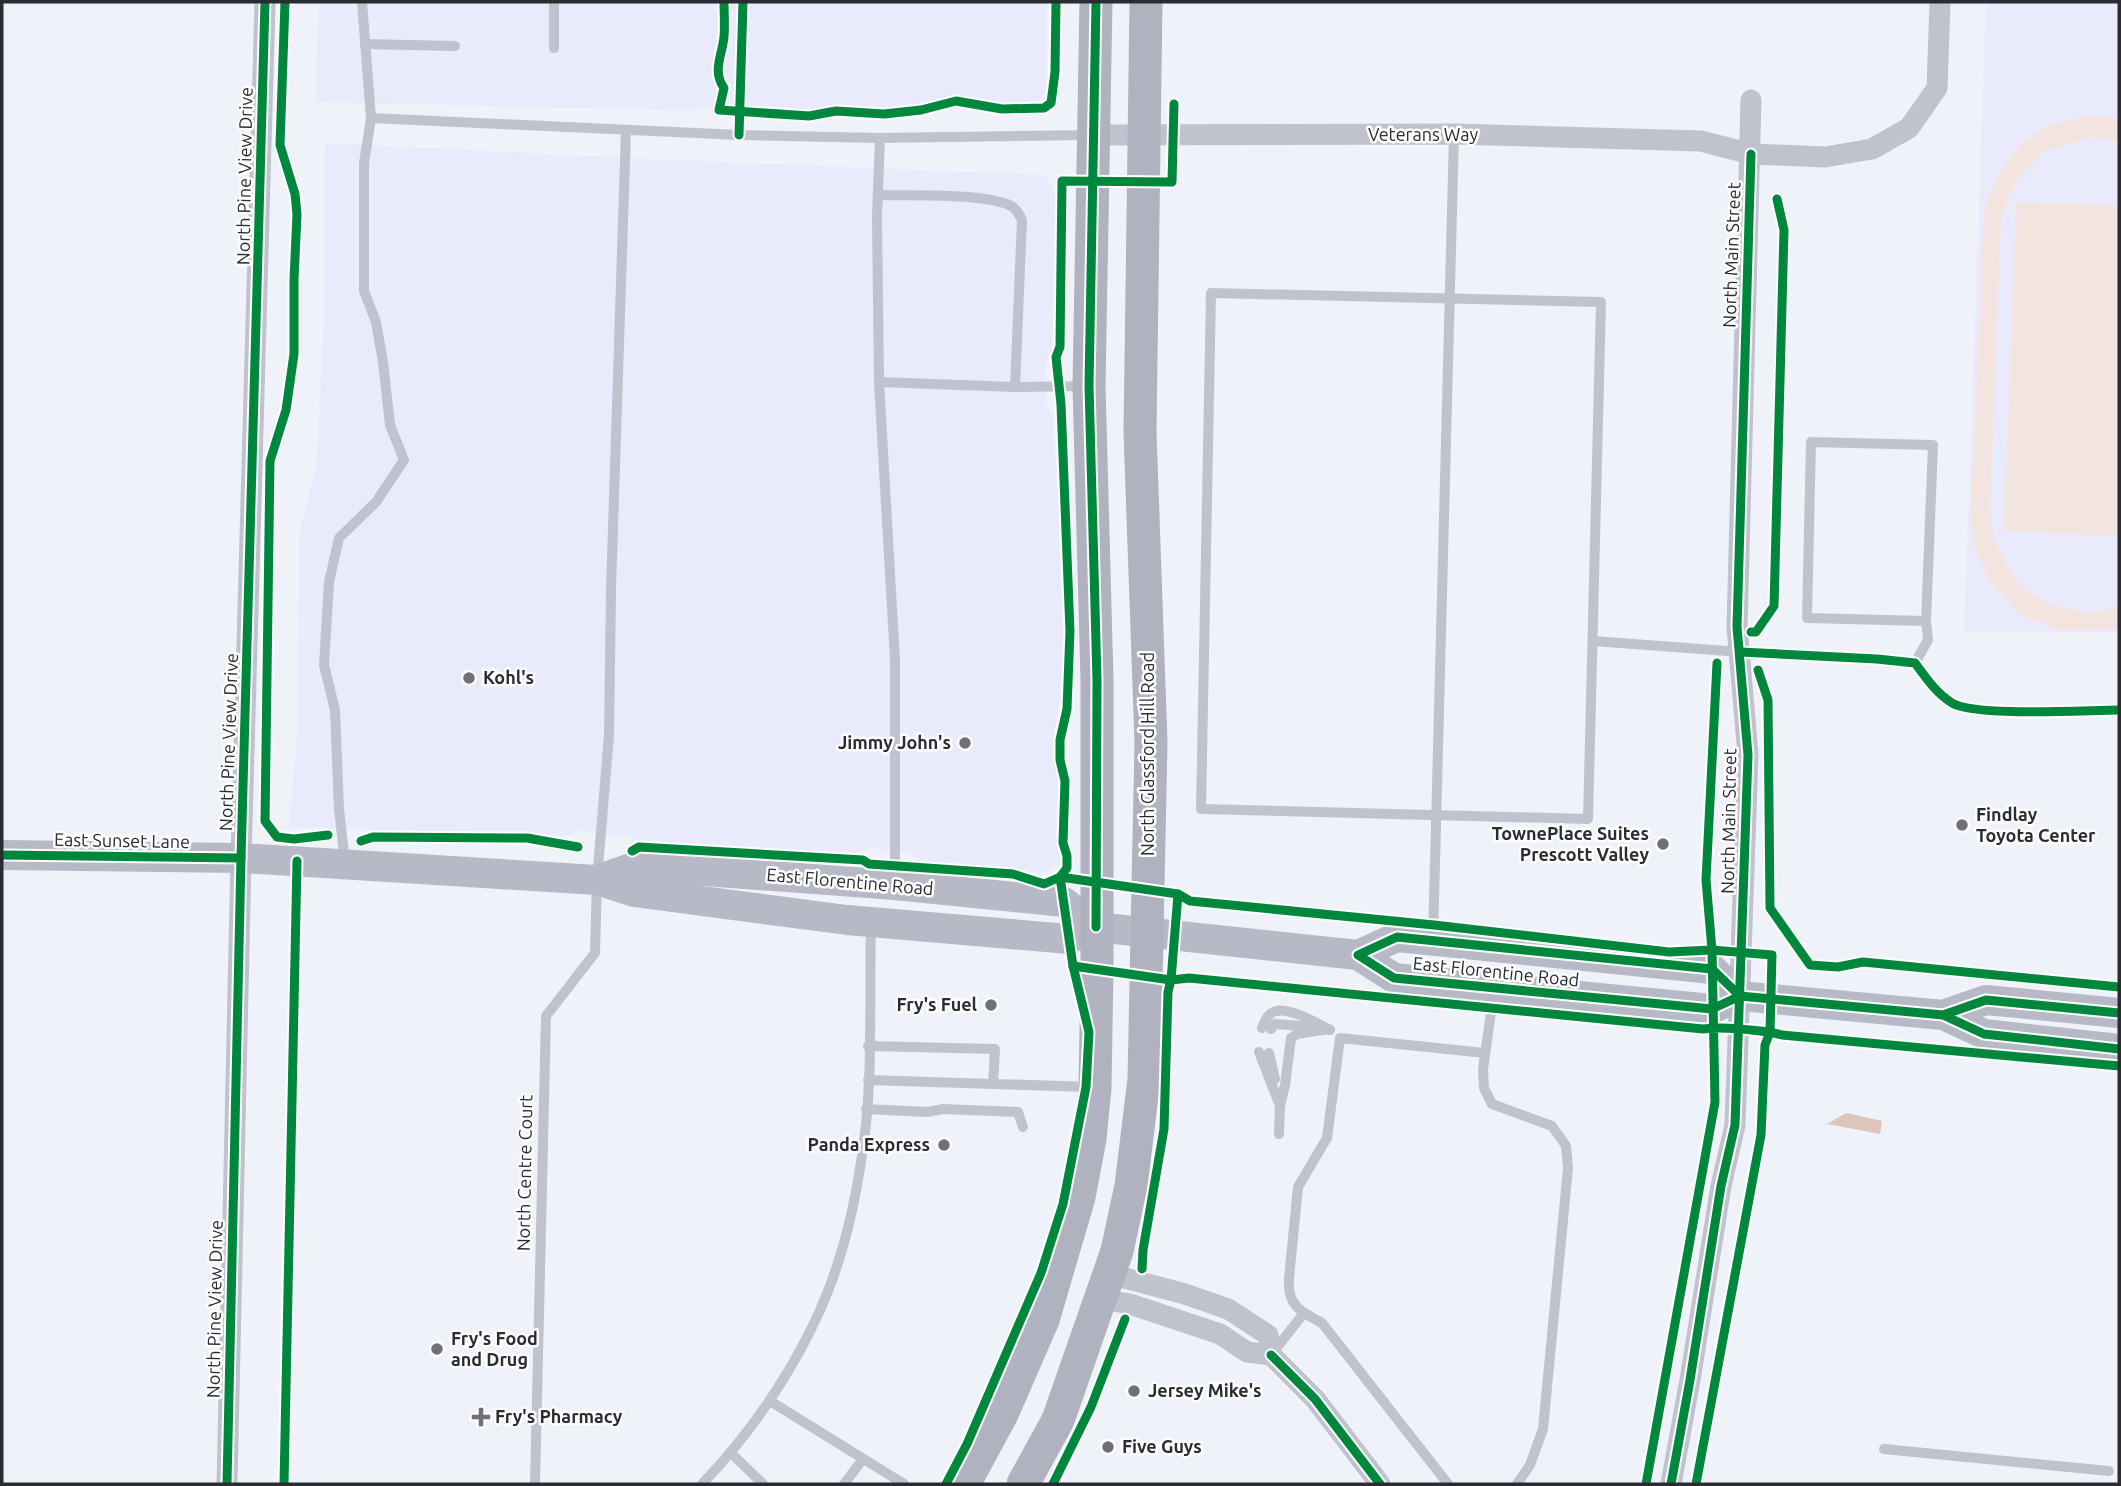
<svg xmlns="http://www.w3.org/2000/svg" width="2121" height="1486" font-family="Ubuntu,sans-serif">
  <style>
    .built { fill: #e9ebfc }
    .green { fill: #f4e4e0 }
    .water { fill: #dec5bc }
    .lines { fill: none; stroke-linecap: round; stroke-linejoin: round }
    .lane { stroke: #c0c2cd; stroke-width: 10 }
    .street { stroke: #c0c2cd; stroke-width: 21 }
    .secondary { stroke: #b7b9c6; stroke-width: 30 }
    .primary { stroke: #b1b2c0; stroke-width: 33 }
    .cycleway-casing { stroke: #fdfdfd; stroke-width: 13 }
    .cycleway { stroke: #00873e; stroke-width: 9 }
    .poi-dot { fill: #707178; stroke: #fdfdfd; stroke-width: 2.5 }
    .labels { text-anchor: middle; stroke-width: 5; stroke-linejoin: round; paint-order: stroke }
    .street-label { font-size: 18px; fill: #2b2c32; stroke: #fdfdfd }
    .poi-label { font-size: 18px; font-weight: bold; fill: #2b2c32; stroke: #fdfdfd; text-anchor: start }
  </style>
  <rect width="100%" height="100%" fill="#f0f2fa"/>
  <g class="built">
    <path d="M319,2H1047L1046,91L1036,105L1004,106L943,99L915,109L878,111L844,108L802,113L776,110L766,106H707L698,111L315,102Z"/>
    <path d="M1986,2H2119V632H1964Z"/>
    <path d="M325,143L652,159L1045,175L1055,194L1052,351L1045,362L1047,406L1053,415L1065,640L1061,696L1054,731L1053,755L1058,774L1056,835L1061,862L1039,874L1013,868L926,862L910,854L870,848L854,854L634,840L626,836L577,830L572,836L289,827L297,737L299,534L317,461L324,309Z"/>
  </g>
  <g class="green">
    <path d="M2089,115L2119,118V141L2090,137L2044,152L2014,183L2001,216L1990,509L1994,541L2006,564L2023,588L2052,605L2093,614L2119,605V629L2058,630L2019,614L1989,580L1976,550L1970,524L1984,211C1996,174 2010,146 2047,127C2059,121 2076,119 2089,115Z"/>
    <path d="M2016,202L2119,206V536L2004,531Z"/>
  </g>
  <path class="water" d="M1846,1113L1882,1121L1880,1134L1827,1124Z"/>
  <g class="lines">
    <g class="lane">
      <path d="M362,2L371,118"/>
      <path d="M365,44L455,46"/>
      <path d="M554,48V2"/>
      <path d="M739,135L743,2"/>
      <path d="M880,138L877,216L879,382L895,660V883"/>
      <path d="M878,195C911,196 978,193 1007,204C1015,207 1018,212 1022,220L1015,387"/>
      <path d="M1211,293L1601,302L1588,819L1201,809Z"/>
      <path d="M879,382L1015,387L1086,386"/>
      <path d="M1593,641L1741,652L1877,659L1915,663C1926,678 1936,693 1952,703C1975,717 2086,710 2119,710"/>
      <path d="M1915,663L1928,640L1926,621L1933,445L1811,442L1807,618L1926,621"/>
      <path d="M345,863L339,809L335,710L324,665L329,582L339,538L376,502L404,460L390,425L383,362L376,322L364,291V163L371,118L739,135L880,138L1091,135"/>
      <path d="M1433,940L1454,134"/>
      <path d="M1494,991L1483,1069L1484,1088L1492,1104L1552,1126L1566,1146L1568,1168L1543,1429L1530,1465L1517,1484"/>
      <path d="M1262,1028C1265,1021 1268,1013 1276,1011C1291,1008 1317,1023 1330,1030"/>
      <path d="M1271,1029L1275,1024L1315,1027"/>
      <path d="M868,1046L995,1049L993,1084"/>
      <path d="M1259,1052L1280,1106L1279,1134"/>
      <path d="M1269,1053L1275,1079"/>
      <path d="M868,1080L1092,1087"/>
      <path d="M1280,1106L1285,1085L1291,1038L1297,1034L1329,1029"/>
      <path d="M866,1109L927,1112L943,1109L1018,1112L1023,1127"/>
      <path d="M1271,1355L1304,1313"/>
      <path d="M770,1401L904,1484"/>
      <path d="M1884,1449L2109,1471"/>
      <path d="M731,1453L763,1484"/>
      <path d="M284,1484L297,864"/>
      <path d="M535,1484L546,1016L595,953L597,880L609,735L611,589L626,130"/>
      <path d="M702,1484C762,1422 817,1336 841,1253C853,1214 860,1173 865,1133C873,1064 869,993 871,925"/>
      <path d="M844,1484L863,1459"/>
      <path d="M1448,1484L1322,1323C1300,1311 1287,1306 1289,1278L1298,1187L1327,1138L1340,1038L1485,1053"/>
    </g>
    <g class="street">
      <path d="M1094,135L1454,134L1701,141L1751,154L1825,157L1872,149L1909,128L1937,88L1940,2"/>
      <path d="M1110,1274L1185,1294L1228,1309L1268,1335L1271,1355"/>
      <path d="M1102,1299L1130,1304L1220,1334L1247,1352L1271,1355"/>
      <path d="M1271,1355L1315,1399L1380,1484"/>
      <path d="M227,1484L241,858L265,2"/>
      <path d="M1671,1484L1690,1380L1721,1186L1735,1125L1748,755L1737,627L1751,100"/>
    </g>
    <g class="secondary">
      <path d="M2,855L241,858L597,880L634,892L847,920L1069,939L1096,927L1358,955"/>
      <path d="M597,880L637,866L895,885L1064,902L1096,927"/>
      <path d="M1740,996L1712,969L1397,937L1358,955L1394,978L1712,1009L1740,996L1943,1015L1984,1034L2119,1049"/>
      <path d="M1943,1015L1986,1000L2119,1013"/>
    </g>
    <g class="primary">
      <path d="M964,1484L1002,1414L1043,1320L1079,1197L1090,1139L1095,1088L1097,969V680L1089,386L1096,2"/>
      <path d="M1023,1484L1058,1420L1117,1251L1131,1186L1144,1079L1151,742L1140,432L1146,2"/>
    </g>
    <g class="cycleway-casing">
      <g id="cycleway">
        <path d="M285,2L280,145L295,194L297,214L294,280V354L286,410L270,461L265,821L277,837L294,839L328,835"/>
        <path d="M724,2C724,14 725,26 724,37C722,56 712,71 724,88L719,110L809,116L836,111L884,114L921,110L956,101L1002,109L1044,108L1051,103L1055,72L1056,2"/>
        <path d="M739,135L743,2"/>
        <path d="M1751,632H1756L1774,606L1784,230L1777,199"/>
        <path d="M1741,652L1877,659L1915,663C1926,678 1936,693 1952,703C1975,717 2086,710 2119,710"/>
        <path d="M1758,670L1768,700L1770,908L1810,965L1838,967L1863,962L2119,987"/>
        <path d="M361,841L373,837L527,838L578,847"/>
        <path d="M632,851L639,847L863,860L869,864L1013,874L1044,884L1060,877L1067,868V856L1063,843L1065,781L1060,760V740L1067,709L1070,631L1061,404L1056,357L1060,347L1062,181L1172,182L1174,104"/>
        <path d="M2,855L241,858"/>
        <path d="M1060,877L1178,894L1190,901L1434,925L1669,952L1712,950L1706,880L1717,663"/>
        <path d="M1060,877L1073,966L1171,980L1178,894"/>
        <path d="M1096,927L1097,680L1089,386L1096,2"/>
        <path d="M1740,996L1712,969L1397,937L1358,955L1394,978L1712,1009L1740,996L1943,1015L1984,1034L2119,1049"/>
        <path d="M1943,1015L1986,1000L2119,1013"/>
        <path d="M1142,1269L1143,1250L1164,1129L1168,992L1171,980L1189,978L1703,1029C1725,1026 1748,1030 1770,1032L1772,955L1712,950L1715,1102L1646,1484"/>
        <path d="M1271,1355L1315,1399L1380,1484"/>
        <path d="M227,1484L241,858L265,2"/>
        <path d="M284,1484L297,861"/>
        <path d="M946,1484L967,1444L1041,1273L1063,1204L1086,1087L1089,1032L1073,966"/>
        <path d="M1053,1484L1091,1407L1125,1319"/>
        <path d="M1671,1484L1690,1380L1721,1186L1735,1125L1748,755L1737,627L1751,154"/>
        <path d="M1696,1484L1761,1135L1765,1045L1770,1032L1782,1035L2119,1066"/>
      </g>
    </g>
    <use href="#cycleway" class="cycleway"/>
  </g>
  <g class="poi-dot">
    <circle cx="469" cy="678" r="7"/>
    <circle cx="965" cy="743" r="7"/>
    <circle cx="1962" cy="825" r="7"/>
    <circle cx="1663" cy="844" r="7"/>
    <circle cx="991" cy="1005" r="7"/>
    <circle cx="944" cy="1145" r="7"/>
    <circle cx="437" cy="1349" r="7"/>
    <circle cx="1134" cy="1391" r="7"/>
    <path d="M477.5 1406.5h7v7h7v7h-7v7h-7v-7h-7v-7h7z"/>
    <circle cx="1108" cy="1447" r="7"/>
  </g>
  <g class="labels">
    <g class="street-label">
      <text x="1423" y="141">Veterans Way</text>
      <text transform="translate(245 176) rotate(-89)" y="6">North Pine View Drive</text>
      <text transform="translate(1732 255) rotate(-88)" y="6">North Main Street</text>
      <text transform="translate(229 742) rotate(-88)" y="6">North Pine View Drive</text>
      <text transform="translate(1148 754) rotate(-90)" y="6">North Glassford Hill Road</text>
      <text transform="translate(1729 821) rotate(-89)" y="6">North Main Street</text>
      <text transform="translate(122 841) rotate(1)" y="6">East Sunset Lane</text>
      <text transform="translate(850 882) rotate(5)" y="6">East Florentine Road</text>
      <text transform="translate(1496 972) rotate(6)" y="6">East Florentine Road</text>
      <text transform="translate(525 1173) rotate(-89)" y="6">North Centre Court</text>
      <text transform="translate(215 1309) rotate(-89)" y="6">North Pine View Drive</text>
    </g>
    <g class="poi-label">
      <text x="483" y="684">Kohl's</text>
      <text x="951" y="749" text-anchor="end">Jimmy John's</text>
      <text x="1976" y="821">Findlay<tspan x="1976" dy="21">Toyota Center</tspan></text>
      <text x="1649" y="840" text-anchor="end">TownePlace Suites<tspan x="1649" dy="21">Prescott Valley</tspan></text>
      <text x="977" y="1011" text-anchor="end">Fry's Fuel</text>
      <text x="930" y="1151" text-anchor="end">Panda Express</text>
      <text x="451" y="1345">Fry's Food<tspan x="451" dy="21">and Drug</tspan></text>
      <text x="1148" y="1397">Jersey Mike's</text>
      <text x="495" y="1423">Fry's Pharmacy</text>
      <text x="1122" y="1453">Five Guys</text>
    </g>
  </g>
  <rect width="2121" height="1486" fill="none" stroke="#2b2c32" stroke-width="7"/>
</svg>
